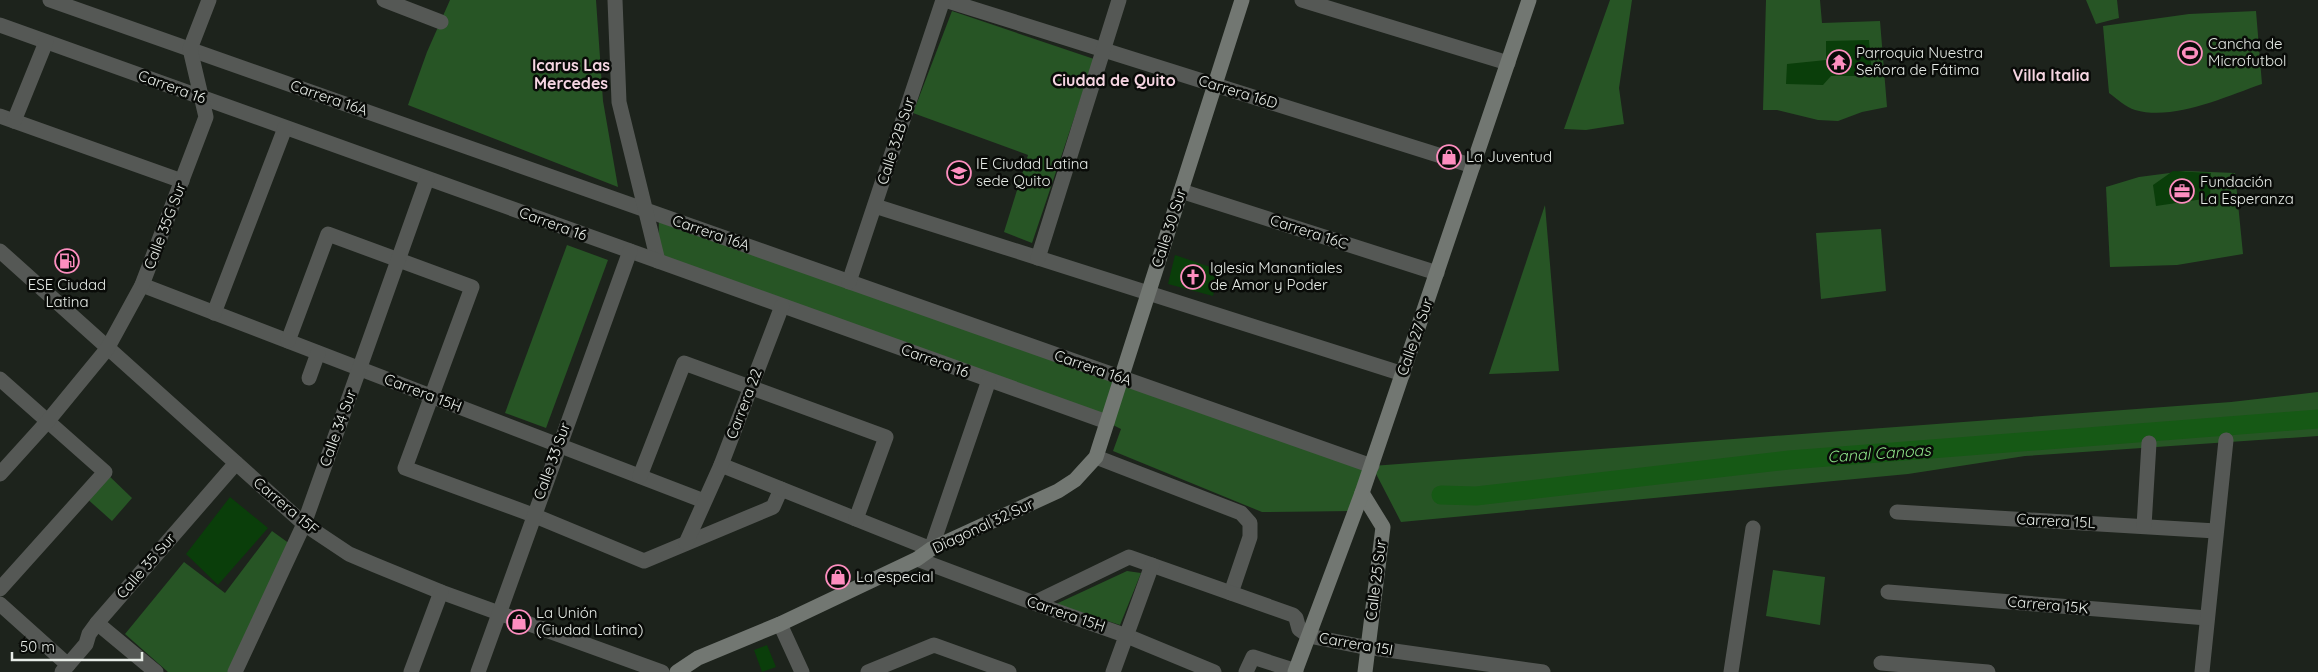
<svg xmlns="http://www.w3.org/2000/svg" width="2318" height="672" font-family="Quicksand,sans-serif">
  <style>
    .green { fill: #275525 }
    .lines { fill: none; stroke-linecap: round; stroke-linejoin: round }
    .canal { stroke: #165915; stroke-width: 19 }
    .building { fill: #0a3e0a }
    .street { stroke: #555855; stroke-width: 15 }
    .secondary { stroke: #727772; stroke-width: 15 }
    .labels { text-anchor: middle; stroke-width: 5; stroke-linejoin: round; paint-order: stroke }
    .poi-label { font-size: 15px; fill: #e7ece7; stroke: #090b08; text-anchor: start }
    .street-label { font-size: 15px; fill: #e7ece7; stroke: #090b08 }
    .neighbourhood-label { font-size: 16px; font-weight: bold; fill: #f6d5e2; stroke: #090b08 }
    .water-label { font-size: 16px; font-style: italic; fill: #8de388; stroke: #090b08 }
  </style>
  <rect width="100%" height="100%" fill="#1d231c"/>
  <g class="green">
    <path d="M450,0H596L603,101L618,187L408,105L427,52Z"/>
    <path d="M1610,0H1632L1619,88L1624,124L1586,130L1564,129Z"/>
    <path d="M1766,0H1820L1822,23L1880,21L1887,107L1862,112L1838,121L1818,120L1777,110H1763Z"/>
    <path d="M2086,0H2117L2119,18L2096,24Z"/>
    <path d="M952,11L1094,59L1032,243L1004,232L1028,155L913,113Z"/>
    <path d="M2256,11L2262,84C2224,97 2174,121 2135,110C2126,107 2117,99 2109,93L2103,26L2189,14Z"/>
    <path d="M2185,171L2235,173L2243,254L2177,265L2110,267L2106,187L2139,177Z"/>
    <path d="M1545,205L1559,371L1489,374Z"/>
    <path d="M659,219L1372,466L2231,402L2318,392V436L2025,456L1908,474L1401,522L1372,466L1354,511L1262,512L1113,451L1121,429L1107,422L658,261Z"/>
    <path d="M1881,229L1886,291L1821,299L1816,233Z"/>
    <path d="M567,245L608,260L546,428L505,413Z"/>
    <path d="M105,472L132,498L112,521L84,496Z"/>
    <path d="M272,531L290,544L228,672H168L125,634L184,562L225,593Z"/>
    <path d="M1773,570L1825,577L1820,625L1766,616Z"/>
    <path d="M1127,571L1141,573L1120,625L1056,604Z"/>
  </g>
  <g class="lines">
    <path class="canal" d="M1441,495L1476,496L1789,460L2318,419"/>
  </g>
  <g class="building">
    <path d="M1869,40L1872,76H1831L1823,85L1786,84L1787,64L1826,60V41Z"/>
    <path d="M2173,171L2211,173L2210,198L2156,206L2153,185Z"/>
    <path d="M1175,255L1219,270L1213,296L1168,284Z"/>
    <path d="M230,497L268,528L218,585L186,554Z"/>
    <path d="M767,645L776,667L762,672L754,650Z"/>
  </g>
  <g class="lines">
    <g class="street">
      <path d="M50,0L1372,466"/>
      <path d="M384,0L441,22"/>
      <path d="M615,0L619,102L658,261"/>
      <path d="M945,0L1473,166"/>
      <path d="M1302,0L1508,63"/>
      <path d="M0,25L1107,422"/>
      <path d="M0,116L182,181"/>
      <path d="M14,121L46,42"/>
      <path d="M1181,191L1437,273"/>
      <path d="M875,206L1403,374"/>
      <path d="M0,251L304,524L349,554L375,565L441,592L662,672"/>
      <path d="M1038,258L1119,0"/>
      <path d="M849,282L943,0"/>
      <path d="M142,285L704,501"/>
      <path d="M214,313L285,128"/>
      <path d="M288,341L328,234L472,287L405,468L533,515L644,561L773,507L781,489"/>
      <path d="M309,378L318,353"/>
      <path d="M0,379L105,472L0,589"/>
      <path d="M1096,457L1241,513L1250,523V537L1231,593"/>
      <path d="M721,465L931,549L989,380"/>
      <path d="M0,474L47,422L107,349L142,285L206,117L190,49L209,0"/>
      <path d="M640,476L684,363L886,437L856,519"/>
      <path d="M1897,512L2216,531"/>
      <path d="M2144,526L2149,443"/>
      <path d="M686,543L721,465L782,306"/>
      <path d="M917,559L1034,603L1127,636L1214,672"/>
      <path d="M1888,592L2207,618"/>
      <path d="M1034,603L1129,557L1293,615L1296,618L1299,629L1309,636L1359,646L1543,672"/>
      <path d="M0,604L68,665"/>
      <path d="M97,623L156,672"/>
      <path d="M780,624L802,672"/>
      <path d="M1881,663L1988,672"/>
      <path d="M62,672L86,644L89,634L97,623L236,463"/>
      <path d="M235,672L304,524L427,179"/>
      <path d="M411,672L441,592"/>
      <path d="M478,672L630,251"/>
      <path d="M868,672L934,645L1009,672"/>
      <path d="M1113,672L1152,565"/>
      <path d="M1246,672L1253,657L1296,671"/>
      <path d="M1731,672L1753,528"/>
      <path d="M2202,672L2226,440"/>
    </g>
    <g class="secondary">
      <path d="M1362,493L1383,527L1365,672"/>
      <path d="M677,672L698,658L780,624L917,559L931,549L1058,491L1075,480L1096,457L1242,0"/>
      <path d="M1295,672L1362,493L1529,0"/>
    </g>
  </g>
  <defs>
    <g id="stadium-ring" transform="scale(1.25)"><circle r="9.5" fill="#090b08" stroke="#fd8ebf" stroke-width="1.5"/><path d="M0-5a6.5 5 0 1 0 0 10a6.5 5 0 1 0 0-10ZM-3.5-1.8h7v3.6h-7Z" fill="#fd8ebf"/></g>
    <g id="temple-ring" transform="scale(1.25)"><circle r="9.5" fill="#090b08" stroke="#fd8ebf" stroke-width="1.5"/><path d="M0-6L5-2H3V0L6.5 2.5H4V6H1.5V3h-3V6H-4V2.5H-6.5L-3 0V-2H-5Z" fill="#fd8ebf"/></g>
    <g id="shop-ring" transform="scale(1.25)"><circle r="9.5" fill="#090b08" stroke="#fd8ebf" stroke-width="1.5"/><path d="M-5-2.5h2.3a2.7 3.5 0 0 1 5.4 0H5L5.5 6h-11ZM-1.5-2.5h3a1.5 2.3 0 0 0-3 0Z" fill="#fd8ebf"/></g>
    <g id="school-ring" transform="scale(1.25)"><circle r="9.5" fill="#090b08" stroke="#fd8ebf" stroke-width="1.5"/><path d="M0-5L7-2L0 1L-7-2ZM-4 1L0 2.5L4 1V4Q0 6-4 4Z" fill="#fd8ebf"/></g>
    <g id="office-ring" transform="scale(1.25)"><circle r="9.5" fill="#090b08" stroke="#fd8ebf" stroke-width="1.5"/><path d="M-6-3h4V-5.5h4V-3h4V5H-6ZM-1-4.5V-3h2v-1.5ZM-6 0V1H6V0Z" fill="#fd8ebf"/></g>
    <g id="fuel-ring" transform="scale(1.25)"><circle r="9.5" fill="#090b08" stroke="#fd8ebf" stroke-width="1.5"/><path d="M-5.5-6h7V0h2V4h1.3V-2.5L3-4.5l.8-.8L6-3V5H2.5V1h-1V6h-7ZM-4.2-4.7v3.2H.2V-4.7Z" fill="#fd8ebf"/></g>
    <g id="church-ring" transform="scale(1.25)"><circle r="9.5" fill="#090b08" stroke="#fd8ebf" stroke-width="1.5"/><path d="M-1.2-6h2.4v3.5h3.3v2.4h-3.3V6h-2.4V-.1h-3.3v-2.4h3.3Z" fill="#fd8ebf"/></g>
  </defs>
  <g fill-rule="evenodd">
    <use href="#stadium-ring" x="2190" y="53"/>
    <use href="#temple-ring" x="1839" y="62"/>
    <use href="#shop-ring" x="1449" y="157"/>
    <use href="#school-ring" x="959" y="173"/>
    <use href="#office-ring" x="2182" y="191"/>
    <use href="#fuel-ring" x="67" y="261"/>
    <use href="#church-ring" x="1193" y="277"/>
    <use href="#shop-ring" x="838" y="577"/>
    <use href="#shop-ring" x="519" y="622"/>
  </g>
  <g class="labels">
    <g class="poi-label">
      <text x="2208" y="49">Cancha de<tspan x="2208" dy="17">Microfutbol</tspan></text>
      <text x="1856" y="58">Parroquia Nuestra<tspan x="1856" dy="17">Señora de Fátima</tspan></text>
      <text x="1466" y="162">La Juventud</text>
      <text x="976" y="169">IE Ciudad Latina<tspan x="976" dy="17">sede Quito</tspan></text>
      <text x="2200" y="187">Fundación<tspan x="2200" dy="17">La Esperanza</tspan></text>
      <text x="1210" y="273">Iglesia Manantiales<tspan x="1210" dy="17">de Amor y Poder</tspan></text>
      <text x="67" y="290" text-anchor="middle">ESE Ciudad<tspan x="67" dy="17">Latina</tspan></text>
      <text x="856" y="582">La especial</text>
      <text x="536" y="618">La Unión<tspan x="536" dy="17">(Ciudad Latina)</tspan></text>
    </g>
    <g class="street-label">
      <text transform="translate(172 87) rotate(20)" y="5">Carrera 16</text>
      <text transform="translate(1238 92) rotate(17)" y="5">Carrera 16D</text>
      <text transform="translate(329 98) rotate(19)" y="5">Carrera 16A</text>
      <text transform="translate(896 141) rotate(-72)" y="5">Calle 32B Sur</text>
      <text transform="translate(553 224) rotate(20)" y="5">Carrera 16</text>
      <text transform="translate(165 226) rotate(-69)" y="5">Calle 35G Sur</text>
      <text transform="translate(1169 228) rotate(-72)" y="5">Calle 30 Sur</text>
      <text transform="translate(1309 232) rotate(18)" y="5">Carrera 16C</text>
      <text transform="translate(711 233) rotate(19)" y="5">Carrera 16A</text>
      <text transform="translate(1415 337) rotate(-71)" y="5">Calle 27 Sur</text>
      <text transform="translate(935 361) rotate(20)" y="5">Carrera 16</text>
      <text transform="translate(1093 368) rotate(19)" y="5">Carrera 16A</text>
      <text transform="translate(423 393) rotate(21)" y="5">Carrera 15H</text>
      <text transform="translate(744 404) rotate(-69)" y="5">Carrera 22</text>
      <text transform="translate(338 428) rotate(-70)" y="5">Calle 34 Sur</text>
      <text transform="translate(552 461) rotate(-70)" y="5">Calle 33 Sur</text>
      <text transform="translate(286 506) rotate(40)" y="5">Carrera 15F</text>
      <text transform="translate(2056 521) rotate(3)" y="5">Carrera 15L</text>
      <text transform="translate(983 526) rotate(-25)" y="5">Diagonal 32 Sur</text>
      <text transform="translate(146 566) rotate(-49)" y="5">Calle 35 Sur</text>
      <text transform="translate(1376 580) rotate(-83)" y="5">Calle 25 Sur</text>
      <text transform="translate(2048 605) rotate(5)" y="5">Carrera 15K</text>
      <text transform="translate(1066 614) rotate(19)" y="5">Carrera 15H</text>
      <text transform="translate(1356 644) rotate(10)" y="5">Carrera 15I</text>
    </g>
    <g class="neighbourhood-label">
      <text x="571" y="71">Icarus Las<tspan x="571" dy="18">Mercedes</tspan></text>
      <text x="2051" y="81">Villa Italia</text>
      <text x="1114" y="86">Ciudad de Quito</text>
    </g>
    <g class="water-label">
      <text transform="translate(1879 453) rotate(-4)" y="6">Canal Canoas</text>
    </g>
  </g>
  <path d="M12 652v8h130v-8" fill="none" stroke="#e7ece7" stroke-width="2.5"/>
  <text x="20" y="652" font-size="15" fill="#e7ece7" stroke="#090b08" stroke-width="4" paint-order="stroke">50 m</text>
</svg>
